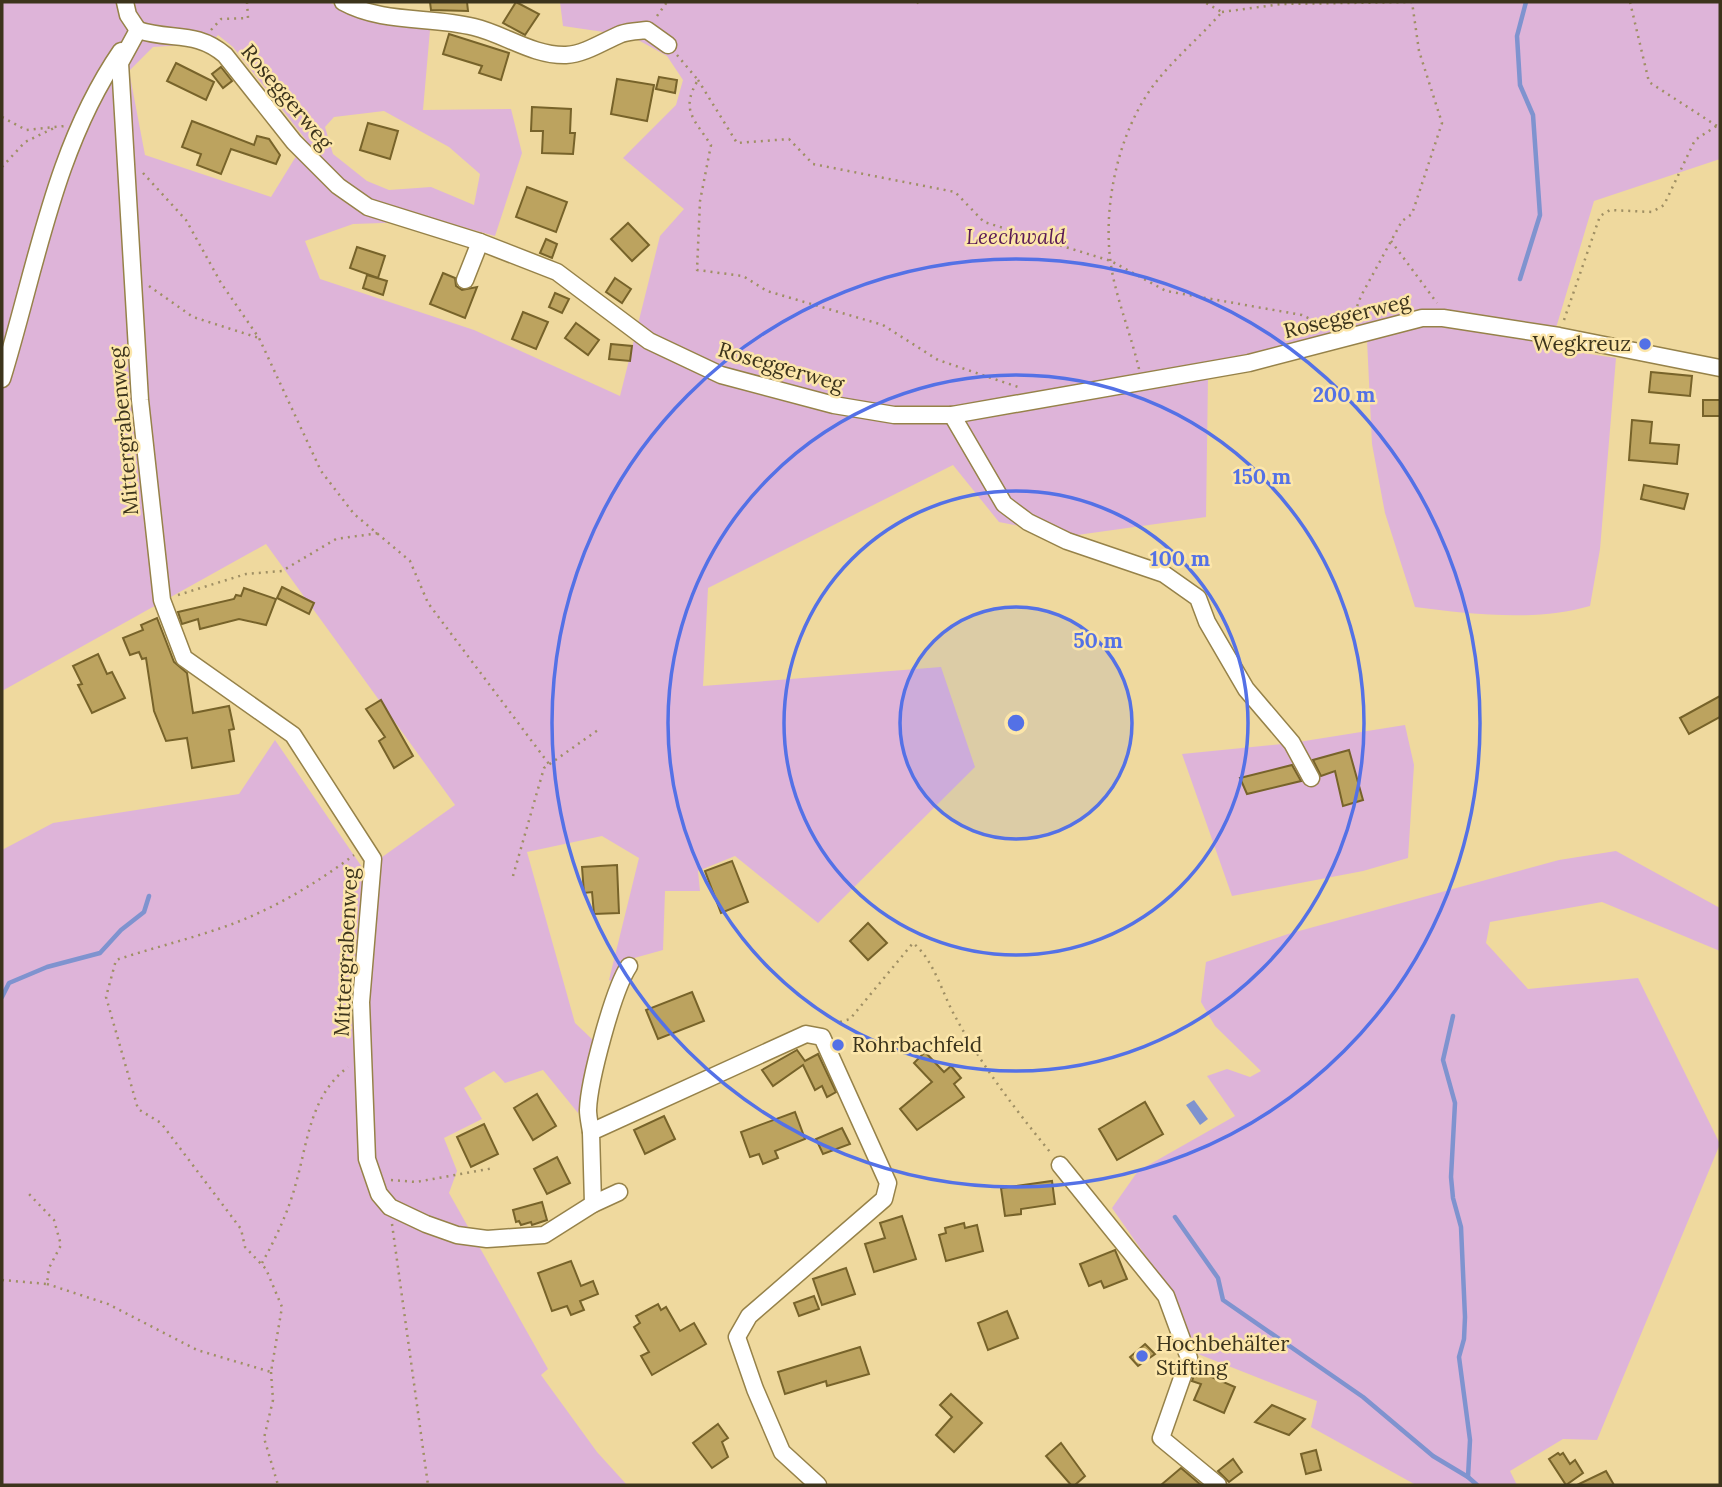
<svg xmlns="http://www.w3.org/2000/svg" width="1722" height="1487" font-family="Lora,serif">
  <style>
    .green { fill: #deb4d9; fill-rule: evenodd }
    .water { fill: #7f93cf }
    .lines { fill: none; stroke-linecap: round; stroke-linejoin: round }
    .stream { stroke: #7f93cf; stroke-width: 4.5 }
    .building { fill: #bca35f; stroke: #77632a; stroke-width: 2 }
    .minor-casing { stroke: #968249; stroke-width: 19 }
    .path { stroke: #9f8f64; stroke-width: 2.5; stroke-dasharray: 2 5; stroke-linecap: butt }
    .minor { stroke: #fff; stroke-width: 16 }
    .ring { fill: none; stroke: #5471e6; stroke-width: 3.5 }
    .poi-dot { fill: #5471e6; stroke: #fce6aa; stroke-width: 2.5 }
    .labels { text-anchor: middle; stroke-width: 5; stroke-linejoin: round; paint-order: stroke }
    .street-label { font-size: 21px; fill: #3c341c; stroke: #fce6aa }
    .park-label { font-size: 21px; font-style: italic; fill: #591956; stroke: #fce6aa }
    .poi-label { font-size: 21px; fill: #3c341c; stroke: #fce6aa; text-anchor: start }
    .centre { fill: #5471e6; stroke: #fce6aa; stroke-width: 3.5 }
    .ring-label { font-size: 21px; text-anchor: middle; font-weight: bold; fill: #5471e6; stroke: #fce6aa; stroke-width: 5; stroke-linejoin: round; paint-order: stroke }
  </style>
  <rect width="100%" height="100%" fill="#efd99e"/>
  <g class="green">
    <path d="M2,2H328L368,19L430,30L423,110L511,109L522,153L495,236L441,221L353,224L305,241L320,279L474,330L620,396L660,236L684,209L623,158L676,105L683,80L667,56L631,36L563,26L560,2H1720V159L1594,201L1550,348L1616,358L1600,549L1590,606C1534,622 1471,614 1415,607L1385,513L1372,444L1367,340L1208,377L1206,517L1070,536L999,522L953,465L708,588L703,686L941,667L975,767L818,923L735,856L698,871L700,891H665L663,950L627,960L617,985L609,980L639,858L602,836L527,852L575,1023L595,1042L578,1113L543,1070L505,1083L494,1071L464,1088L482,1119L444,1138L457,1171L449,1193L548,1369L541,1375L597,1452L627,1485H2V850L53,823L239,794L275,740L364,870L455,805L266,544L2,691ZM218,35L233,47L306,140L271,197L145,155L129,71L153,47L184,45L204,51ZM384,111L449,147L480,174L474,205L431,187L389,190L367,181L333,154L325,127L334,117Z"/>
    <path d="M1405,725L1414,765L1408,858L1363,871L1232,896L1182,754L1292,743Z"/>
    <path d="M1616,851L1720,908V951L1602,902L1490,922L1486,943L1528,989L1638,978L1720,1144L1597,1440L1563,1439L1510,1471L1517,1485H1416L1311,1427L1317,1401L1193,1352L1173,1295L1112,1208L1138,1171L1235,1116L1207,1076L1227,1069L1250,1077L1261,1071L1215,1026L1201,1002L1206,962L1288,934L1559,860Z"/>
  </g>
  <path class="water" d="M1194,1100L1208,1119L1200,1125L1186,1105Z"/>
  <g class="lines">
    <g class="stream">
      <path d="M1520,279L1540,215L1533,115L1520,85L1517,36L1526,2"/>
      <path d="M2,997L9,983L47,967L100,953L121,930L144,912L149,896"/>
      <path d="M1453,1016L1443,1060L1455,1103L1451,1177L1453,1198L1461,1227L1465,1317L1464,1339L1459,1357L1470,1440L1468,1477L1477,1485"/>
      <path d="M1175,1217L1218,1278L1223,1300L1363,1397L1433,1456L1468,1477"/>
    </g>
  </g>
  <g class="building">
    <path d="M430,2H467L468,11L431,10Z"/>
    <path d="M516,2L539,14L525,35L503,23Z"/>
    <path d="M449,34L509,53L501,80L479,73L482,66L443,54Z"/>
    <path d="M176,63L214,82L206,100L167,81Z"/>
    <path d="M221,67L232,81L223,88L212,74Z"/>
    <path d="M659,77L677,80L675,93L656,89Z"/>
    <path d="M617,79L654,85L647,121L611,114Z"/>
    <path d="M532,107L571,109L570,133H575L573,154L542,153L543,131H531Z"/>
    <path d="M192,121L254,145L257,136L269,139L280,155L276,164L231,149L221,174L197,165L201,154L182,147Z"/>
    <path d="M368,123L398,131L390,159L360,150Z"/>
    <path d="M527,187L567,202L556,232L516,217Z"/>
    <path d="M628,223L649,245L632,261L611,239Z"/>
    <path d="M546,239L557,244L552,258L540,253Z"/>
    <path d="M357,247L385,256L378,278L350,268Z"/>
    <path d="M443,273L455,278L456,286L462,290L477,287L465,318L430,304Z"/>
    <path d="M367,275L387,281L383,295L363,288Z"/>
    <path d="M615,278L631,289L622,303L606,292Z"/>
    <path d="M555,293L569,299L562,313L549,307Z"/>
    <path d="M523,312L548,322L536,349L512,339Z"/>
    <path d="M576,323L599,340L588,355L565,338Z"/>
    <path d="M611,344L632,346L630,361L609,359Z"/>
    <path d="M1651,372L1692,376L1690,396L1649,392Z"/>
    <rect x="1703" y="400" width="17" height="16"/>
    <path d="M1632,420L1652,422L1650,443L1679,445L1677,464L1629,460Z"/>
    <path d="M1644,485L1688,494L1684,509L1641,499Z"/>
    <path d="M282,587L314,603L309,614L277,598Z"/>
    <path d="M244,588L276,599L266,625L239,619L200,629L198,619L182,624L178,612L234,599L236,595L241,596Z"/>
    <path d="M157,618L174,662L187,673L193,713L229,706L234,729L229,730L234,761L192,768L187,738L166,741L154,711L146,658L142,659L139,652L130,655L123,638L143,630L141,625Z"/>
    <path d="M98,654L107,674L112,672L125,698L92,713L78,685L82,684L73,666Z"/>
    <path d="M1720,696V717L1689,734L1680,718Z"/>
    <path d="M381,700L413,756L394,768L379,741L385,737L366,709Z"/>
    <path d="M1349,750L1363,800L1343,806L1335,771L1321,776L1313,760Z"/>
    <path d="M1292,765L1301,781L1247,794L1240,778Z"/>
    <path d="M732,861L748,902L721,913L705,871Z"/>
    <path d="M617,865L619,913L594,914L592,892L584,893L582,867Z"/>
    <path d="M868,923L887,943L868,960L850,941Z"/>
    <path d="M692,992L704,1021L658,1039L646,1010Z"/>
    <path d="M797,1050L805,1061L818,1054L836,1092L827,1097L822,1086L815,1090L803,1065L773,1086L762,1070Z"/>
    <path d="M925,1052L944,1072L951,1066L961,1078L954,1084L964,1097L917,1130L900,1109L932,1082L914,1063Z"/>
    <path d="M537,1094L556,1126L533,1140L514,1108Z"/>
    <path d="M1145,1102L1163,1134L1117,1160L1099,1129Z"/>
    <path d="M795,1112L805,1139L775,1151L778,1158L763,1164L759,1154L750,1157L741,1132Z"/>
    <path d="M664,1116L675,1139L645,1154L634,1130Z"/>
    <path d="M484,1124L498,1154L471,1167L457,1137Z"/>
    <path d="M842,1128L850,1144L823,1154L816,1139Z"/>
    <path d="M557,1157L570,1183L547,1194L534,1169Z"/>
    <path d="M1052,1181L1055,1204L1021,1209V1214L1005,1216L1001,1188Z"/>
    <path d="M542,1202L547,1220L532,1225L531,1222L521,1225L519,1221L516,1222L513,1210Z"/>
    <path d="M902,1216L916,1259L874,1272L865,1244L885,1238L880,1223Z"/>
    <path d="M964,1223L965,1228L977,1225L983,1251L946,1261L939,1235L946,1233L945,1228Z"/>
    <path d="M1115,1250L1127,1279L1104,1288L1101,1281L1089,1286L1080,1264Z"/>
    <path d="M571,1261L581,1286L593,1281L598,1294L580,1301L584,1310L571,1315L567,1306L552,1311L538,1273Z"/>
    <path d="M846,1268L855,1294L822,1305L813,1279Z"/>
    <path d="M814,1296L819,1309L799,1316L794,1303Z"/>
    <path d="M658,1304L661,1310L666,1307L680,1331L694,1323L706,1344L652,1375L641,1356L649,1352L634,1327L640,1323L636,1316Z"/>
    <path d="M1007,1311L1018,1338L988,1350L978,1323Z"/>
    <path d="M1145,1344L1155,1354L1138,1366L1130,1357Z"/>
    <path d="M860,1347L869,1374L827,1386L826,1381L785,1394L778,1372Z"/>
    <path d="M1199,1361L1211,1367L1207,1375L1235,1387L1224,1413L1194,1400L1201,1384L1192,1381Z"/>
    <path d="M951,1394L982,1423L954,1452L936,1435L952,1417L940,1405Z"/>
    <path d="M1272,1405L1305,1419L1289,1435L1255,1422Z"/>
    <path d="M718,1424L728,1438L722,1442L728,1457L712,1468L693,1443Z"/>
    <path d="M1061,1443L1085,1476L1075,1485H1071L1046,1456Z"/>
    <path d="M1316,1450L1321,1470L1306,1474L1301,1454Z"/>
    <path d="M1558,1453L1560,1455L1563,1453L1570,1464L1575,1460L1583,1473L1566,1485L1549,1459Z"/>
    <path d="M1233,1459L1242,1472L1229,1482L1218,1471Z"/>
    <path d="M1181,1468L1201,1485H1202H1161Z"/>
    <path d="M1606,1471L1614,1485H1577Z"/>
  </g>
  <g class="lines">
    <g class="minor-casing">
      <g id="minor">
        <path d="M125,2L128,15L138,30"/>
        <path d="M343,2C383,24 431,16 474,27C504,34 533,56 566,55C585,54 604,41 621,34C629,31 639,31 647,30L668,45"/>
        <path d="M138,30C171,41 196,30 225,55L294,142L338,186L368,207L480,242L557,272L649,341L721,375L834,405L894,415H952L1249,363L1422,318H1443L1559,336L1720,368"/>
        <path d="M138,30L120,63L140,400L162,600L184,658L293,735L373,859L361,1002L367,1159L379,1194L390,1207L426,1224L457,1235L487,1239L544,1235L593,1204L619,1192"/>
        <path d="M465,280L480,242"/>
        <path d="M2,379C36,269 54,148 121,51"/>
        <path d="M952,415L1004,504L1028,522L1067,541L1164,574L1198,598L1207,622L1246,689L1292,743L1311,778"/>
        <path d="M591,1132C590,1125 588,1117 588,1110C589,1081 613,990 629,966"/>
        <path d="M1060,1165L1166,1296L1184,1345L1189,1358L1161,1438L1218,1485"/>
        <path d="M593,1204L591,1132L806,1034L822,1037L888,1183L884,1199L749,1316L737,1337L755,1389L782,1452L818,1485"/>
      </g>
    </g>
    <g class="path">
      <path d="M917,2L921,5"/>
      <path d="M1630,2L1649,82L1720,128"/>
      <path d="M1222,12L1282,4L1412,2L1419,51L1442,123L1412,214L1402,221L1361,296L1352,320"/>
      <path d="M657,16L667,2"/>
      <path d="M211,30L221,19L248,18L247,2"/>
      <path d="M677,55L698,80C680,110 694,119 711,145L700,201L697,270L743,276L767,291L883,325L938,360L1018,387"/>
      <path d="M698,80L737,143L789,139L813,164L955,192L984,222L1111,261L1166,291L1302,315L1327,327"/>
      <path d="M2,117L26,130L65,126"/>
      <path d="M2,167L25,142L54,128"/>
      <path d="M143,173L186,220L221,283L259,338L321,471L354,514L410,561L428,603L549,764"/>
      <path d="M1391,241L1437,303"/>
      <path d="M149,286L193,317L259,338"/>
      <path d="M1564,320L1600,216L1610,210L1652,212L1664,205L1695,140L1718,125"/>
      <path d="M1139,369C1132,339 1121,311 1114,281C1099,218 1116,133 1156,82C1176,57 1201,36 1222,12L1204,2"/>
      <path d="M178,595L246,574L282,571L336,539L379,533"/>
      <path d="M513,876L544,768L598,730"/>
      <path d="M840,1022L850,1019L913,943C935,961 942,994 956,1018C982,1066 1015,1109 1050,1152"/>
      <path d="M391,1180L416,1182L494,1168"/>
      <path d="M392,1224L428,1485"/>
      <path d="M262,1263C276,1238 289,1210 296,1183C308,1141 310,1096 348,1067"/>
      <path d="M2,1280L47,1284L49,1268L61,1245L54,1220L27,1192"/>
      <path d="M47,1284L108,1304L197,1350L271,1372L282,1307L266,1269L245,1247L241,1229L161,1123L138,1109L106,997L116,960C149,949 182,941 215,930C265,914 313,886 354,855"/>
      <path d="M271,1372L273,1400L264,1438L278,1485"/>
    </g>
    <use href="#minor" class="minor"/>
  </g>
  <circle cx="1016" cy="723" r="116" fill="#5471e6" fill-opacity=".12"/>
  <g class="ring">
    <circle cx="1016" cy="723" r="116"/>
    <circle cx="1016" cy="723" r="232"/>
    <circle cx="1016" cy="723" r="348"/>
    <circle cx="1016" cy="723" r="464"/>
  </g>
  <g class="poi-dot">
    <circle cx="1645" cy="344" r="7"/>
    <circle cx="838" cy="1045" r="7"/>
    <circle cx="1142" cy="1356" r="7"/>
  </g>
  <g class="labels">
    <g class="street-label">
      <text transform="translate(287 97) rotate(50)" y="7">Roseggerweg</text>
      <text transform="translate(1347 316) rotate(-14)" y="7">Roseggerweg</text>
      <text transform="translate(781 367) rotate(16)" y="7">Roseggerweg</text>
      <text transform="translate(124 431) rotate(-95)" y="7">Mittergrabenweg</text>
      <text transform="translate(346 952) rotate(-87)" y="7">Mittergrabenweg</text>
    </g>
    <g class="park-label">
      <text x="1016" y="244">Leechwald</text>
    </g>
    <g class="poi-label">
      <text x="1631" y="351" text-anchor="end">Wegkreuz</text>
      <text x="852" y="1052">Rohrbachfeld</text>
      <text x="1156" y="1351">Hochbehälter<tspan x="1156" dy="24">Stifting</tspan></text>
    </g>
  </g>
  <circle cx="1016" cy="723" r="10" class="centre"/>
  <g class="ring-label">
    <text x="1344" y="402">200 m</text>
    <text x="1262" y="484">150 m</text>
    <text x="1180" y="566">100 m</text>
    <text x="1098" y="648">50 m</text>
  </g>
  <rect width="1722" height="1487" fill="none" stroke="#3c341c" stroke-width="7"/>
</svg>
